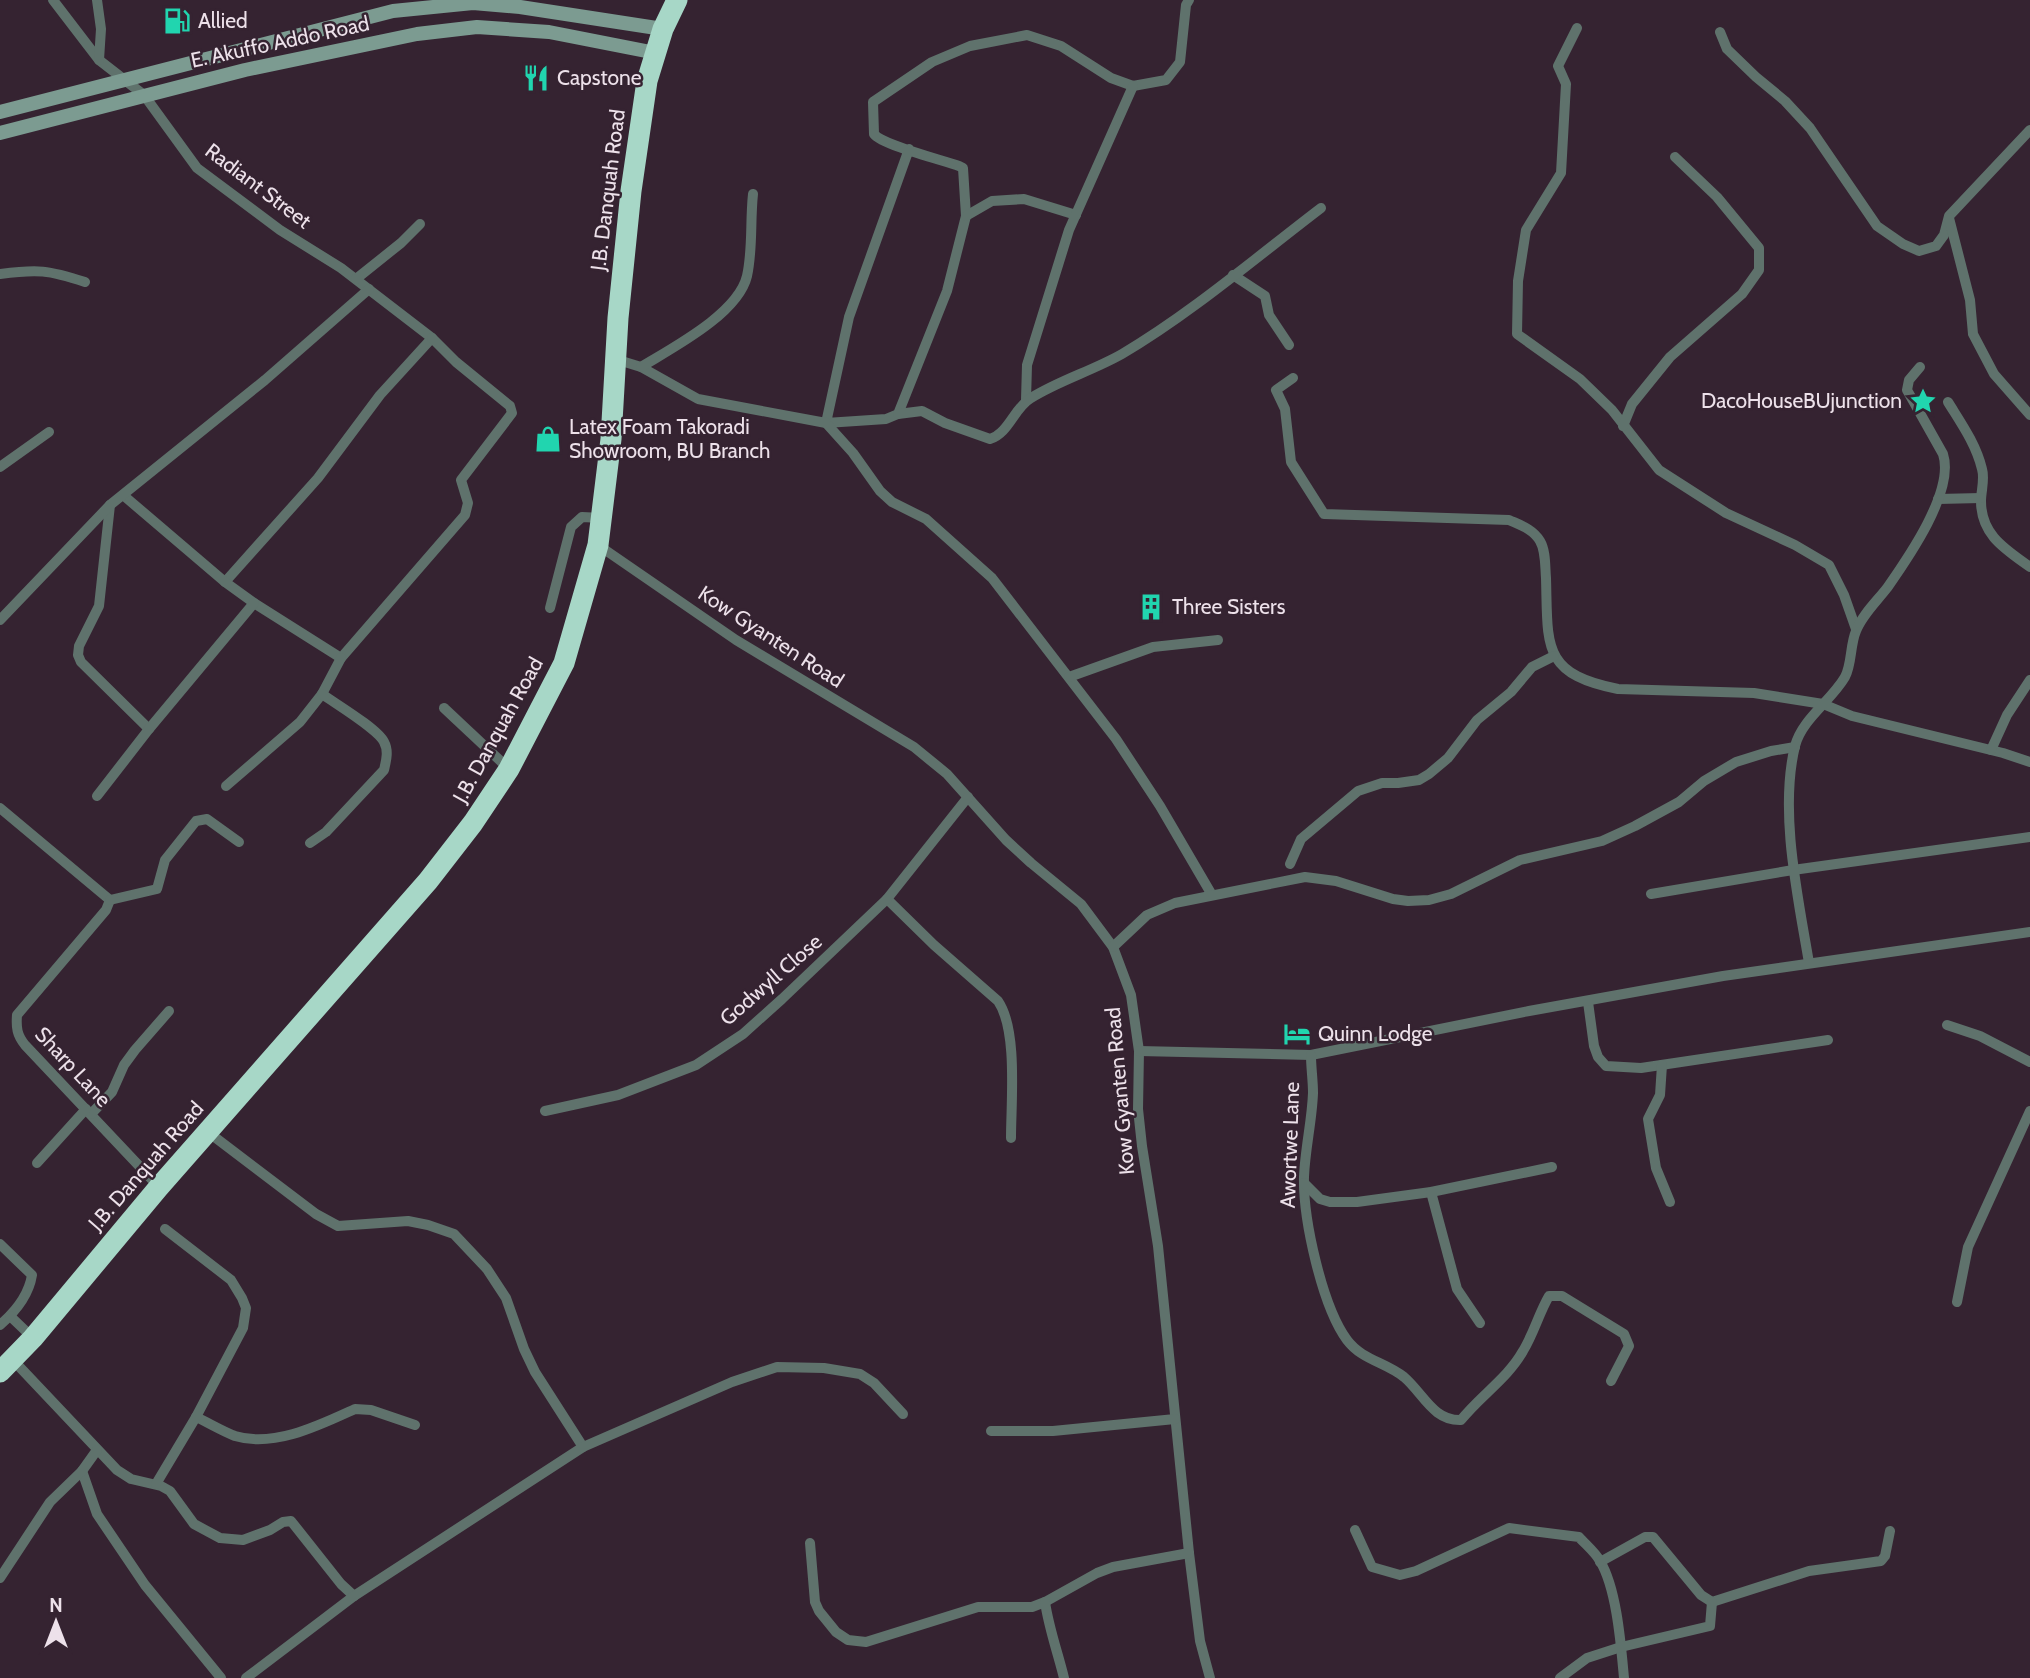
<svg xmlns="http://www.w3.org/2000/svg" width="2030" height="1678" font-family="Cabin,sans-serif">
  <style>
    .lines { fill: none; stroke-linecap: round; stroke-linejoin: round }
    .street { stroke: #5f726c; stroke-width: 10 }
    .secondary { stroke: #7c9b91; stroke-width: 14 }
    .highway { stroke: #a7d7c7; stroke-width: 21 }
    .labels { text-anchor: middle; stroke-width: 5; stroke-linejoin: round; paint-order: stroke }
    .poi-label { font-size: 21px; fill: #ede1ea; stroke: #352331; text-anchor: start }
    .street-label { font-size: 21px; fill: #ede1ea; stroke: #352331 }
  </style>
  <rect width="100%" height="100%" fill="#352331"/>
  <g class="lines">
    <g class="street">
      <path d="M53,0L99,60L144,95L197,168L280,230L341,268L432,338L380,395L318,478L225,582"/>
      <path d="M97,0L101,29L99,60"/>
      <path d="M1577,28L1558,66L1566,84L1561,173L1526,230L1518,281L1517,334L1580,379L1612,410L1659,470L1726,513L1795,545L1829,565L1844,595L1856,629"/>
      <path d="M1720,32L1727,49L1756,77L1785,101L1810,128L1877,226L1903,244L1919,251L1936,246L1944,235L1949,216L2030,130"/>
      <path d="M909,149L849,317L826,423L886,419L898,414L947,291L966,216L963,168L959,166C942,160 882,145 874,134L873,102L932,62L970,46L1027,35L1061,46L1111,78L1133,86L1166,80L1180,62L1186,5L1189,0"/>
      <path d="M966,216L992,201L1024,199L1076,215"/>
      <path d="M1949,218L1970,300L1973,334L1994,374L2030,415"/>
      <path d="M0,274C38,269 48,270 85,282"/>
      <path d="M1233,275L1265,296L1269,315L1289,345"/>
      <path d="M356,279L401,243L420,224"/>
      <path d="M615,359L641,367L698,399L826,423L853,453L880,491L892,502L926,519L992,578L1116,739L1160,806L1212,895"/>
      <path d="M641,367C672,348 738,314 747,276C753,249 750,222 753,194"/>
      <path d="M1293,378L1276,390L1285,409L1291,462L1324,514L1509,520C1520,525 1533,529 1540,541C1546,551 1545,567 1546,578C1548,645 1541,674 1618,689L1754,693L1823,704L1852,716L2003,753L2030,762"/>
      <path d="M1026,400L1027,365L1069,230L1133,86"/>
      <path d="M1948,402C1961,423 1976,444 1982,469C1985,479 1981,491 1981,501C1981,535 2005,549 2030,567"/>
      <path d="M898,414L922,411L945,423L990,439C1009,433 1014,408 1031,398C1060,380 1092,371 1122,354C1190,314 1258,256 1321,208"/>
      <path d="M1623,426L1632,404L1670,357L1742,294L1759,270V248L1717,197L1675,157"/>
      <path d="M0,467L49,432"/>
      <path d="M123,495L225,582L254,603L341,658L465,515L468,503L461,480L512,413L510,406L456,362L432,338"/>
      <path d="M1938,499L1981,498"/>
      <path d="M110,505L99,606L79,646L78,655L81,662L149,729"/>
      <path d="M598,545L736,640L914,747L947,774L1006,840L1031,863L1081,904L1113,947L1131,995L1139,1051L1138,1109L1142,1146L1158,1246L1189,1553L1200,1641L1210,1678"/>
      <path d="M550,608L571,527L582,517L602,518"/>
      <path d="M0,620L110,505L265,380L369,289"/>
      <path d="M1069,677L1153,647L1218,640"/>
      <path d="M444,708L509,769"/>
      <path d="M1991,750L2007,715L2030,680"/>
      <path d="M226,786L300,722L322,694L341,658"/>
      <path d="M97,796L149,729L254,603"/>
      <path d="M0,808L110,900"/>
      <path d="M310,843L326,832L384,770C386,761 389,751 384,742C378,729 336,704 322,694"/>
      <path d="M1290,864L1301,839L1358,791L1382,783H1398L1419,780L1429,774L1448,758L1477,720L1511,692L1532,667L1554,656"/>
      <path d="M1651,894L1793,870L2030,837"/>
      <path d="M887,899L934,945L998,1001C1018,1030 1011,1102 1011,1138"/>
      <path d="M110,900L106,910L17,1015C16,1028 17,1035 25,1045L159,1187"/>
      <path d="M110,900L157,889L165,860L196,821L207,819L239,842"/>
      <path d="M1113,947L1147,915L1175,903L1305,877L1336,881L1393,899L1408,901L1429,900L1451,894L1520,860L1602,841L1635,826L1679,802L1704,781L1736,762L1771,751L1795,747"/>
      <path d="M1809,963C1798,897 1779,812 1795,746C1802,719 1831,701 1845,677C1852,664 1850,645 1856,631C1862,615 1877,601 1887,588C1908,558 1955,491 1943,454L1907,390L1909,380L1920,367"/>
      <path d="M1588,1002L1594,1046L1598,1057L1606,1066L1641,1068L1828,1040"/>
      <path d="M1947,1025L1980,1036L2030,1062"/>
      <path d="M1139,1051L1311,1055L1529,1011L1723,976L2030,932"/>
      <path d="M1311,1055C1311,1068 1313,1080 1313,1093C1312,1121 1305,1149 1304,1177C1303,1219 1322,1306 1347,1340C1362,1360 1385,1362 1404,1377C1423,1393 1433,1421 1461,1420C1480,1396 1508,1378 1523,1351C1534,1333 1539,1313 1549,1296H1562L1624,1334L1629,1346L1611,1381"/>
      <path d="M1662,1065L1660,1095L1648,1119L1656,1168L1670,1202"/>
      <path d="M545,1111L618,1095L696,1065L743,1034L782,999L887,899L968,797"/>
      <path d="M91,1114L112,1092L124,1065L135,1050L169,1011"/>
      <path d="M208,1132L316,1214L338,1226L408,1221L428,1225L454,1234L487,1269L506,1298L524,1349L535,1372L583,1447"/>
      <path d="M37,1163L86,1109"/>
      <path d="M1304,1183L1320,1199L1330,1202H1357L1431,1192L1552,1167"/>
      <path d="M1431,1192L1457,1289L1480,1323"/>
      <path d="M0,1244L32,1275C29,1294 15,1312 0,1325"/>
      <path d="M1957,1302L1968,1247L2030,1111"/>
      <path d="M10,1316L33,1338"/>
      <path d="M13,1360L117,1470L131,1479L161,1486L170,1491L194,1524L220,1538L243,1540L270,1530L283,1522L291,1521L341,1584L354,1596"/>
      <path d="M196,1417C209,1423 222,1431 235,1436C274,1448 320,1425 355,1409L371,1410L415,1425"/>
      <path d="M991,1431H1053L1175,1419"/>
      <path d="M82,1471L97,1514L145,1585L221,1678"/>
      <path d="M156,1484L196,1417L243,1328L246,1308L242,1298L231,1280L165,1229"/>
      <path d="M1355,1530L1372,1567L1400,1575L1416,1571L1509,1528L1579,1537C1585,1544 1595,1552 1600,1561C1617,1589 1621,1646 1624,1678"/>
      <path d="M810,1543L815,1602L819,1611L836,1632L848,1640L866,1642L978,1607H1032L1045,1602L1097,1573L1113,1567L1189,1553"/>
      <path d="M1600,1562L1645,1537H1653L1701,1595L1712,1602L1809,1571L1881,1561L1885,1556L1890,1531"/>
      <path d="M0,1578L50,1502L82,1471L97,1450"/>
      <path d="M1045,1602C1049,1629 1058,1653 1064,1678"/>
      <path d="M246,1678L354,1596L583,1447L732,1382L777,1367L824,1368L860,1374L874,1383L903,1414"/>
      <path d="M1560,1678L1587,1658L1621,1647L1710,1626L1712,1602"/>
    </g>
    <g class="secondary">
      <path d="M0,112L393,11L473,3L520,7L663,29"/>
      <path d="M0,133L245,70L417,34L477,27L549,32L656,53"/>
    </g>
    <path class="highway" d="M0,1372L33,1338L159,1187L428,881L473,823L509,769L564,663L598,545L611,439L618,318L631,191L647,81L663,29L677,0"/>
  </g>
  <defs>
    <g id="fuel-bare" transform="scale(2.1)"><path d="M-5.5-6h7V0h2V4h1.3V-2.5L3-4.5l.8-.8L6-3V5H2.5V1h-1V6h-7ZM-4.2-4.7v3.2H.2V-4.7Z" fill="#21d5af" stroke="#352331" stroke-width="2.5" paint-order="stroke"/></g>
    <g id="restaurant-bare" transform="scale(2.1)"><path d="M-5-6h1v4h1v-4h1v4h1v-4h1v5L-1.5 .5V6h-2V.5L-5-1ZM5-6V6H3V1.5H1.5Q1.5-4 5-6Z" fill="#21d5af" stroke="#352331" stroke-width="2.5" paint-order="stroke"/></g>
    <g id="sight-bare" transform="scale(2.1)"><path d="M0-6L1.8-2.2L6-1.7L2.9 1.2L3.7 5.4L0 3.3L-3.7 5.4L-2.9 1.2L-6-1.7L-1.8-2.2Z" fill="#21d5af" stroke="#352331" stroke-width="2.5" paint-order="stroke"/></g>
    <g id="shop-bare" transform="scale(2.1)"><path d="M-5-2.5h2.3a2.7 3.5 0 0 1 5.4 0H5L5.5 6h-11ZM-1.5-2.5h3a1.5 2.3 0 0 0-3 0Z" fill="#21d5af" stroke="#352331" stroke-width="2.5" paint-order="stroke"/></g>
    <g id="building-bare" transform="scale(2.1)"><path d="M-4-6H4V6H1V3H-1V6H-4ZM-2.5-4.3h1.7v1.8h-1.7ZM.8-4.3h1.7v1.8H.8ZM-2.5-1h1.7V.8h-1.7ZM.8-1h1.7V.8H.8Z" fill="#21d5af" stroke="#352331" stroke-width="2.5" paint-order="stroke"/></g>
    <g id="hotel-bare" transform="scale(2.1)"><path d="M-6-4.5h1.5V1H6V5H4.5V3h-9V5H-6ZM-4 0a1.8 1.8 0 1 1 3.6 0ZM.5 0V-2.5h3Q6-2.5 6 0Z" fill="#21d5af" stroke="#352331" stroke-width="2.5" paint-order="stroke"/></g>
  </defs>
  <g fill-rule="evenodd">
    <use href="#fuel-bare" x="177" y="21"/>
    <use href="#restaurant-bare" x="536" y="78"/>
    <use href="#sight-bare" x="1923" y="401"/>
    <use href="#shop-bare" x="548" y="439"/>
    <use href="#building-bare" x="1151" y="607"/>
    <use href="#hotel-bare" x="1297" y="1034"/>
  </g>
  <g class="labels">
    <g class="poi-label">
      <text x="198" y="28">Allied</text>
      <text x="557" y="85">Capstone</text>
      <text x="1902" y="408" text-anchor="end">DacoHouseBUjunction</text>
      <text x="569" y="434">Latex Foam Takoradi<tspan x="569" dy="24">Showroom, BU Branch</tspan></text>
      <text x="1172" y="614">Three Sisters</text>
      <text x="1318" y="1041">Quinn Lodge</text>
    </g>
    <g class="street-label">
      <text transform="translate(280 42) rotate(-12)" y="7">E. Akuffo Addo Road</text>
      <text transform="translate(258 186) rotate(37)" y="7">Radiant Street</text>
      <text transform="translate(608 190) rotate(-83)" y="7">J.B. Danquah Road</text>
      <text transform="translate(771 637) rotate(33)" y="7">Kow Gyanten Road</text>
      <text transform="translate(498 730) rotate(-61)" y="7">J.B. Danquah Road</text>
      <text transform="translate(771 980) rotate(-41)" y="7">Godwyll Close</text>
      <text transform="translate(73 1067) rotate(47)" y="7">Sharp Lane</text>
      <text transform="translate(1120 1091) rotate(-95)" y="7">Kow Gyanten Road</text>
      <text transform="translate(1290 1145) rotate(-88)" y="7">Awortwe Lane</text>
      <text transform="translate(146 1166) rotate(-49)" y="7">J.B. Danquah Road</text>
    </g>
  </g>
  <g transform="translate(56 1622)" stroke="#352331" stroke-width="5" paint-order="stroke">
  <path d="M0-5L12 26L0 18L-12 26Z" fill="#ede1ea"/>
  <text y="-10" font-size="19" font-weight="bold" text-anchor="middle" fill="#ede1ea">N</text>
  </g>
</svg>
